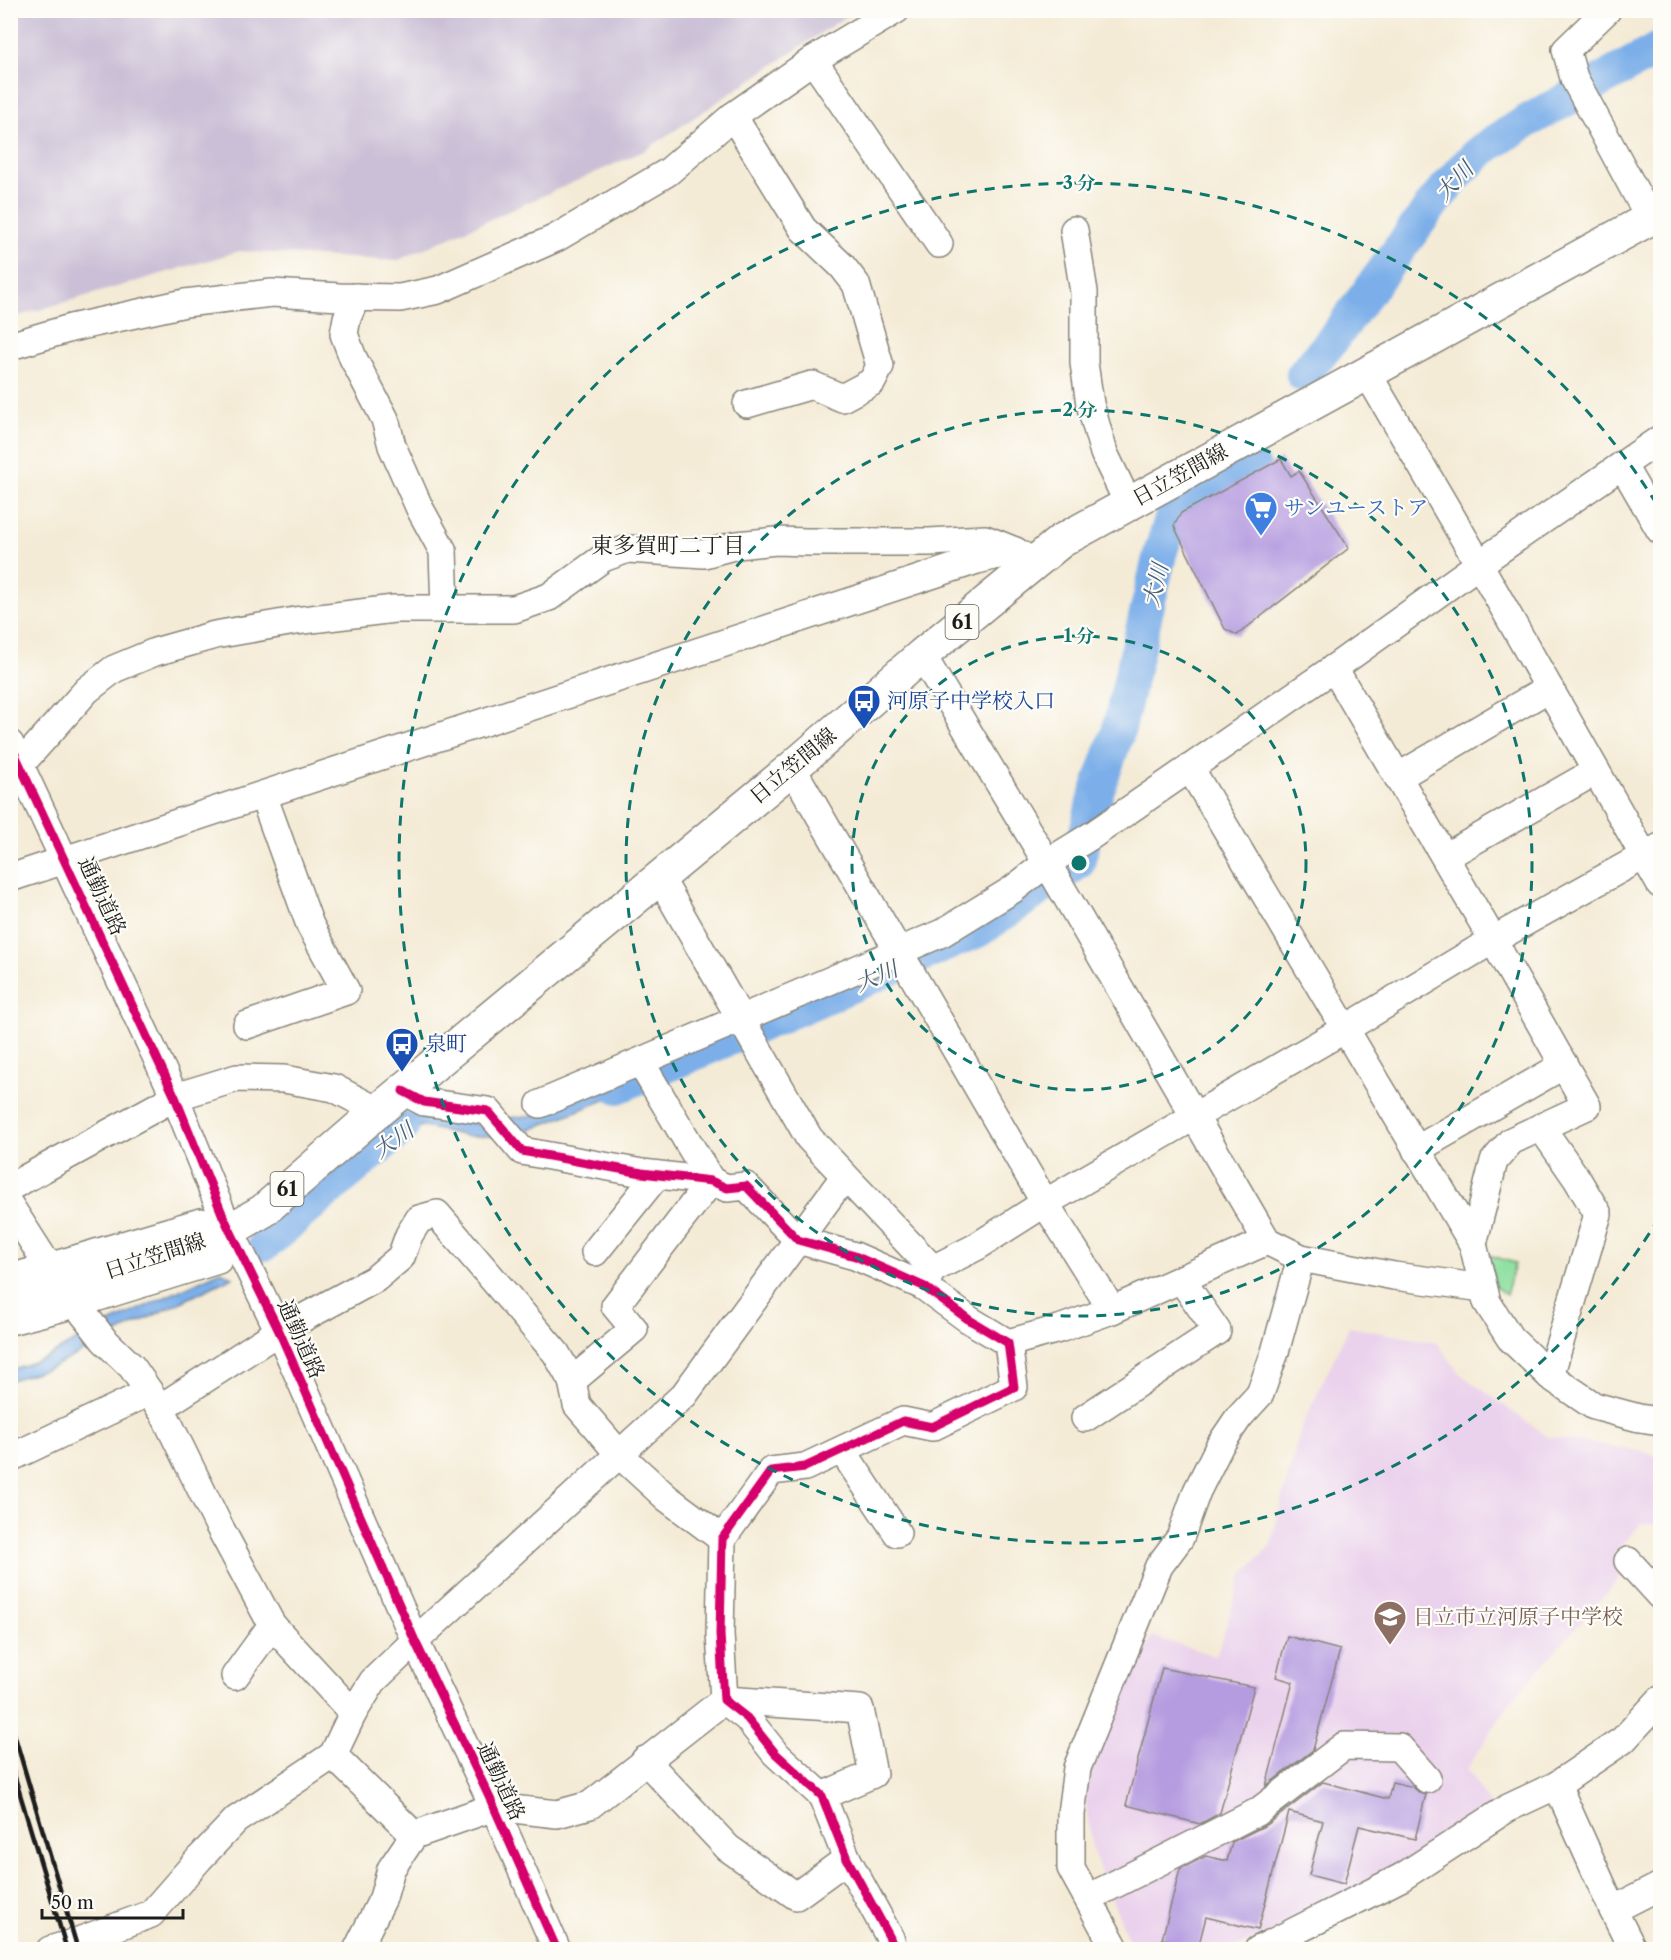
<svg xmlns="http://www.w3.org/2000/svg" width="1671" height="1960" font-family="'Libre Caslon Text','Noto Serif JP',serif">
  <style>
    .built { fill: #ead1ec }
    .industrial { fill: #cabfd6 }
    .green { fill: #8cdf9f; stroke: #547e5e; stroke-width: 1.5 }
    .water { fill: #7cafe9; stroke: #4c6682; stroke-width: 1.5 }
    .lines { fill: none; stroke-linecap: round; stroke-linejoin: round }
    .river { stroke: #7cafe9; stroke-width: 34 }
    .building { fill: #b59be0 }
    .minor-casing { stroke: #888479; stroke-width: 30 }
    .major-casing { stroke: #888479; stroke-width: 36 }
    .minor { stroke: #fff; stroke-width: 27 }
    .major { stroke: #fff; stroke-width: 33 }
    .rail { stroke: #1c1c1c; stroke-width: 4.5 }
    .cycleway-casing { stroke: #fdfcf7; stroke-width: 13 }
    .cycleway { stroke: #d6006c; stroke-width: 9 }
    .ring { fill: none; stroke: #0f766e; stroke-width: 3; stroke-dasharray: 10 8 }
    .labels { text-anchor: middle; stroke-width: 4.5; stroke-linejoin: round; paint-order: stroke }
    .shield { fill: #fdfcf7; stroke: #605f5e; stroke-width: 1.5 }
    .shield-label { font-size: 20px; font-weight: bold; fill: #1c1c1c }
    .street-label { font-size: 21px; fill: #1c1c1c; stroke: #fdfcf7 }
    .shop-label { font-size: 21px; fill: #366cbe; stroke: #fdfcf7; text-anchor: start }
    .transit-label { font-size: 21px; fill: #164399; stroke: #fdfcf7; text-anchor: start }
    .education-label { font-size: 21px; fill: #785e54; stroke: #fdfcf7; text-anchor: start }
    .water-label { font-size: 22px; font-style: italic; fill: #475e78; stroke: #fdfcf7 }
    .neighbourhood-label { font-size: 22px; fill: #1c1c1c; stroke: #fdfcf7 }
    .centre { fill: #0f766e; stroke: #fdfcf7; stroke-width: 3 }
    .ring-label { font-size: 18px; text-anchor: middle; font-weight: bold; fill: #0f766e; stroke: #fdfcf7; stroke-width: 4.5; stroke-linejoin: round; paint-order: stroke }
  </style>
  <rect width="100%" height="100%" fill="#fdfcf7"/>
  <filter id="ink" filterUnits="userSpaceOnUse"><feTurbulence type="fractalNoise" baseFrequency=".0167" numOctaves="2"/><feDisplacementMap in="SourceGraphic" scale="12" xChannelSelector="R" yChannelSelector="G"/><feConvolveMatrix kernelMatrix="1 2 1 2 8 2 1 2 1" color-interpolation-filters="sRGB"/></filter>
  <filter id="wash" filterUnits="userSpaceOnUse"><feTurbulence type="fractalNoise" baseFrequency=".008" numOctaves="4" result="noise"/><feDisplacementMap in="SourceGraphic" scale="24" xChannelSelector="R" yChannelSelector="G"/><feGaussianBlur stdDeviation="1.35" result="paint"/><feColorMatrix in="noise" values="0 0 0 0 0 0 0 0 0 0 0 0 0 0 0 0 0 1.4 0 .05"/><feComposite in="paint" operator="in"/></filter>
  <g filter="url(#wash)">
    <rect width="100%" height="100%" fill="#f4ebd6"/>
    <path class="built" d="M1349,1327L1438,1343L1459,1373L1548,1437L1642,1451L1660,1457V1525L1642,1523L1614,1553L1625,1572L1508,1705L1467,1769L1494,1811L1314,1913L1232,1949H1132L1093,1852L1083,1784L1152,1636L1216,1656L1243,1574L1270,1547L1301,1428Z"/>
    <path class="industrial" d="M11,10H854V11L644,151L396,261L240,251L11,318Z"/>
    <path class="green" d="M1489,1255L1515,1263L1506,1295L1495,1286Z"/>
    <g class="water">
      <path d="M638,1073L645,1084L532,1129L517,1131L508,1118L530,1116Z"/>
      <path d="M414,1112L470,1123H488L499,1136H466L421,1126L407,1134L371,1163L363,1155Z"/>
      <path d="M355,1161L363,1171L270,1250L263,1240Z"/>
      <path d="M221,1271L233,1277L109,1337L101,1327Z"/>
      <path d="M88,1334L97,1344L53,1367L11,1380L10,1370L45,1358Z"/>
    </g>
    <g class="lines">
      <g class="river">
        <path d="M1303,375L1334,338L1434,202L1461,170L1483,149L1524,123L1660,48"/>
        <path d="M618,1087L978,931L1078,863L1094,800L1118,732L1160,554L1173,513L1254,468"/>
        <path d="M265,1244L402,1128"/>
      </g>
    </g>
    <g id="blocks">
      <g class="building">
        <path d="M1281,459L1291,476L1299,471L1349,548L1237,635L1225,629L1174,526L1181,513Z"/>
        <path d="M1287,1636L1340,1650L1313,1750L1266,1786L1293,1682L1276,1677Z"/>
        <path d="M1162,1668L1254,1687L1220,1813L1200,1824L1126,1805Z"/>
        <path d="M1323,1782L1388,1799L1392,1782L1413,1787L1421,1794H1426L1415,1839L1359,1826L1344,1884L1309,1875L1323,1821L1289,1812L1258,1930L1206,1917L1198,1948L1162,1939L1180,1869L1206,1856L1227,1861L1232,1842L1268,1824Z"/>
      </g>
    </g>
  </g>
  <g filter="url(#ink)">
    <use href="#blocks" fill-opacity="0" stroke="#888479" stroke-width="1.5"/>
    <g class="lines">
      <g class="minor-casing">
        <g id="minor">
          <path d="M1607,10L1566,50L1574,78L1650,219"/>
          <path d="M813,60L939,244"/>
          <path d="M733,116L803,229L842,266L856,284L880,366L872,382L842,398L812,385L747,404"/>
          <path d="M1074,230L1084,292V363L1090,404L1104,453L1128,503"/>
          <path d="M356,297L347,318L344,334L353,358L385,419L392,446L420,509L443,551L445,609"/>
          <path d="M10,346L71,328L185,303L272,293L340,297L400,298L438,290L556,238L668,172L733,116L813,60L896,10"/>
          <path d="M1367,373L1479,564L1660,884"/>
          <path d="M1623,466L1660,530"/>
          <path d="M922,655L1047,863L1267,1241L1301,1258L1394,1276L1483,1288"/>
          <path d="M1334,668L1493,940L1587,1106L1511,1141L1494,1161L1473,1244"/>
          <path d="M10,744L175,1097L223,1216L279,1331L415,1641L494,1807L557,1950"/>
          <path d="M20,765L87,690L114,669L155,652L215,635L295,621L394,609H514L549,597L603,558L628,549L704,554L737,545L776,541L807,542H929L985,539L1015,551"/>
          <path d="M792,768L1045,1203L1112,1310"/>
          <path d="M1190,768L1473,1244L1487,1302L1510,1338L1550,1376L1594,1406L1639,1418L1660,1421"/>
          <path d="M1398,777L1549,688"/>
          <path d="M1445,857L1596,771"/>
          <path d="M10,878L977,560L1015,551L1033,562"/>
          <path d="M660,878L809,1138L933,1269"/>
          <path d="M247,1025L346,991L310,925L263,795"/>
          <path d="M403,1091L424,1102L488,1111L522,1151L642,1173L711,1181L727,1188L746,1186L798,1240L855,1256L923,1286L968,1319L1008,1343L1014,1387L932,1427L903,1421L805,1467L771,1471L722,1539L720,1634L724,1700L747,1718L775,1753L822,1796L847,1859L890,1938L894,1950"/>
          <path d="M540,1104L942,933L1012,890L1047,863L1094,834L1190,768L1334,668L1479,564L1660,439"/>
          <path d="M1541,1127L1577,1179L1598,1214L1550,1376"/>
          <path d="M1416,1150L1564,1065"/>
          <path d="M10,1187L175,1097L237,1078L284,1079L334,1088L378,1111"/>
          <path d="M10,1206L49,1267L201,1222L230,1230"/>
          <path d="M230,1230L218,1260L76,1304L104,1340L132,1367L163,1412L218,1524L272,1625"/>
          <path d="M595,1252L657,1175"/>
          <path d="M10,1278L49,1267"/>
          <path d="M923,1286L933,1269L976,1247L1045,1203L1345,1029L1493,940L1660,847"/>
          <path d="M10,1321L76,1304"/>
          <path d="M1008,1343L1059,1329L1112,1310L1267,1241"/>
          <path d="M572,1381L634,1329L615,1306L711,1181L641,1063"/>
          <path d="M160,1408L279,1331L375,1279L401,1257L409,1235L419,1219L437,1214L556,1353L572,1381L577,1405L620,1455L667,1498L722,1539"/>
          <path d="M1085,1418L1217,1331L1181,1279"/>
          <path d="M842,1450L897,1533"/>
          <path d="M10,1458L149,1392"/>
          <path d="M1628,1561L1660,1596"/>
          <path d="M353,1713L373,1681L415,1641L684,1395L844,1177"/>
          <path d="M333,1755L414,1835"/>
          <path d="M645,1760L728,1848L796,1896L847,1859"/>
          <path d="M1557,1785L1613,1910L1633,1950"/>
          <path d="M1088,1898L1259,1811L1344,1746L1399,1747L1427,1779"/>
          <path d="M1613,1910L1660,1886"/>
          <path d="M50,1950L76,1942L151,1914L199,1859L236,1820L333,1755L353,1713L272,1625L235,1676"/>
          <path d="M357,1950L383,1898L391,1869L414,1835L494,1807L557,1814L590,1805L724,1700L860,1709L873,1774L822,1796"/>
          <path d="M1116,1950L1071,1868V1814L1077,1768L1159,1566L1180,1538L1197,1491L1220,1445L1239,1417L1260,1394L1275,1352L1301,1258"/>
          <path d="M1258,1950L1402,1877L1508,1808L1557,1785L1623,1740L1660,1700"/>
        </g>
      </g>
      <g class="major-casing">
        <path id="major" d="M10,1299L199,1243L230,1230L263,1211L378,1111L792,768L922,655L1061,541L1660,213"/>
      </g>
      <use href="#minor" class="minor"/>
      <use href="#major" class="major"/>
      <g class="rail">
        <path d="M10,1720L78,1950"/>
        <path d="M10,1761L67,1950"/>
      </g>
      <g class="cycleway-casing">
        <g id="cycleway">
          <path d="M10,744L175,1097L223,1216L279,1331L415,1641L494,1807L557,1950"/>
          <path d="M403,1091L424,1102L488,1111L522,1151L642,1173L711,1181L727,1188L746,1186L798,1240L855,1256L923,1286L968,1319L1008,1343L1014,1387L932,1427L903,1421L805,1467L771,1471L722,1539L720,1634L724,1700L747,1718L775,1753L822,1796L847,1859L890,1938L894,1950"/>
        </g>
      </g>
      <use href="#cycleway" class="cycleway"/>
    </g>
  </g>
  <g class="ring">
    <circle cx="1079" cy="863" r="227"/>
    <circle cx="1079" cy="863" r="453"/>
    <path d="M1659 1218A680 680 0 1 1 1659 508"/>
  </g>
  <defs>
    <g id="supermarket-pin" transform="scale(1.725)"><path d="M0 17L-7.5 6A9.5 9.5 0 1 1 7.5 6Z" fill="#3f7fe0" stroke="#fdfcf7"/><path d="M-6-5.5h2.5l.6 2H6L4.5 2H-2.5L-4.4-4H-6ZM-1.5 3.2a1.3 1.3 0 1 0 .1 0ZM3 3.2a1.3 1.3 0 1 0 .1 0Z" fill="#fff"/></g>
    <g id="bus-pin" transform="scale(1.725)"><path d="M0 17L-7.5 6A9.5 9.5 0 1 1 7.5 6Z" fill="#1a4fb4" stroke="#fdfcf7"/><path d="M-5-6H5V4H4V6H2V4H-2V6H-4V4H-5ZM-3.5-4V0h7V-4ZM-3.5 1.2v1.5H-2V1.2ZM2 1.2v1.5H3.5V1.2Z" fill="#fff"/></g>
    <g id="school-pin" transform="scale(1.725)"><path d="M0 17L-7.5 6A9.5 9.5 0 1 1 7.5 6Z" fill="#8d6e63" stroke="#fdfcf7"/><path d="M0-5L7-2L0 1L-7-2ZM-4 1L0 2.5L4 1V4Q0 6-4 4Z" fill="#fff"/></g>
  </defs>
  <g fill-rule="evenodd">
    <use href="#supermarket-pin" x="1261" y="508"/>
    <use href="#bus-pin" x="864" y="701"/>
    <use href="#bus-pin" x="402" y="1044"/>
    <use href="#school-pin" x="1390" y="1617"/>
  </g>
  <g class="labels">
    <g class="shield">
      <rect x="945.5" y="605" width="33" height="34" rx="4.5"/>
      <rect x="270.5" y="1172" width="33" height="34" rx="4.5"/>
    </g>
    <g class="shield-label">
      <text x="962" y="629">61</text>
      <text x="287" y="1196">61</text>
    </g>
    <g class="street-label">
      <text transform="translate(1180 475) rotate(-29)" y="7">日立笠間線</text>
      <text transform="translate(793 766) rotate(-40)" y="7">日立笠間線</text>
      <text transform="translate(102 896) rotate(65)" y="7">通勤道路</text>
      <text transform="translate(155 1256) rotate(-18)" y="7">日立笠間線</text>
      <text transform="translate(301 1339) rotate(66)" y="7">通勤道路</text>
      <text transform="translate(501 1781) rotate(65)" y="7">通勤道路</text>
    </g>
    <g class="shop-label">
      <text x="1284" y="515">サンユーストア</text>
    </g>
    <g class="transit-label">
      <text x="887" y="708">河原子中学校入口</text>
      <text x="425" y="1051">泉町</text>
    </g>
    <g class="education-label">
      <text x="1413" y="1624">日立市立河原子中学校</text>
    </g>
    <g class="water-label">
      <text transform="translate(1454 181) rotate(-47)" y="8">大川</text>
      <text transform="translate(1155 585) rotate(-76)" y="8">大川</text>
      <text transform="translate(876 976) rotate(-23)" y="8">大川</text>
      <text transform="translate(393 1140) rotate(-35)" y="8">大川</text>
    </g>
    <g class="neighbourhood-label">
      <text x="668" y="553">東多賀町二丁目</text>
    </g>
  </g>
  <circle cx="1079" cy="863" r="9" class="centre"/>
  <g class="ring-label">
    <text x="1079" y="189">3 分</text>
    <text x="1079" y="416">2 分</text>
    <text x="1079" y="642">1 分</text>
  </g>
  <rect width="1671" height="1960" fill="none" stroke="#fdfcf7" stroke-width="36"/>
  <path d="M42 1909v9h141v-9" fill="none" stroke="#1c1c1c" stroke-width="3"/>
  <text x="51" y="1909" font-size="18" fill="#1c1c1c" stroke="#fdfcf7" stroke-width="4.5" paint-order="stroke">50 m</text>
</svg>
